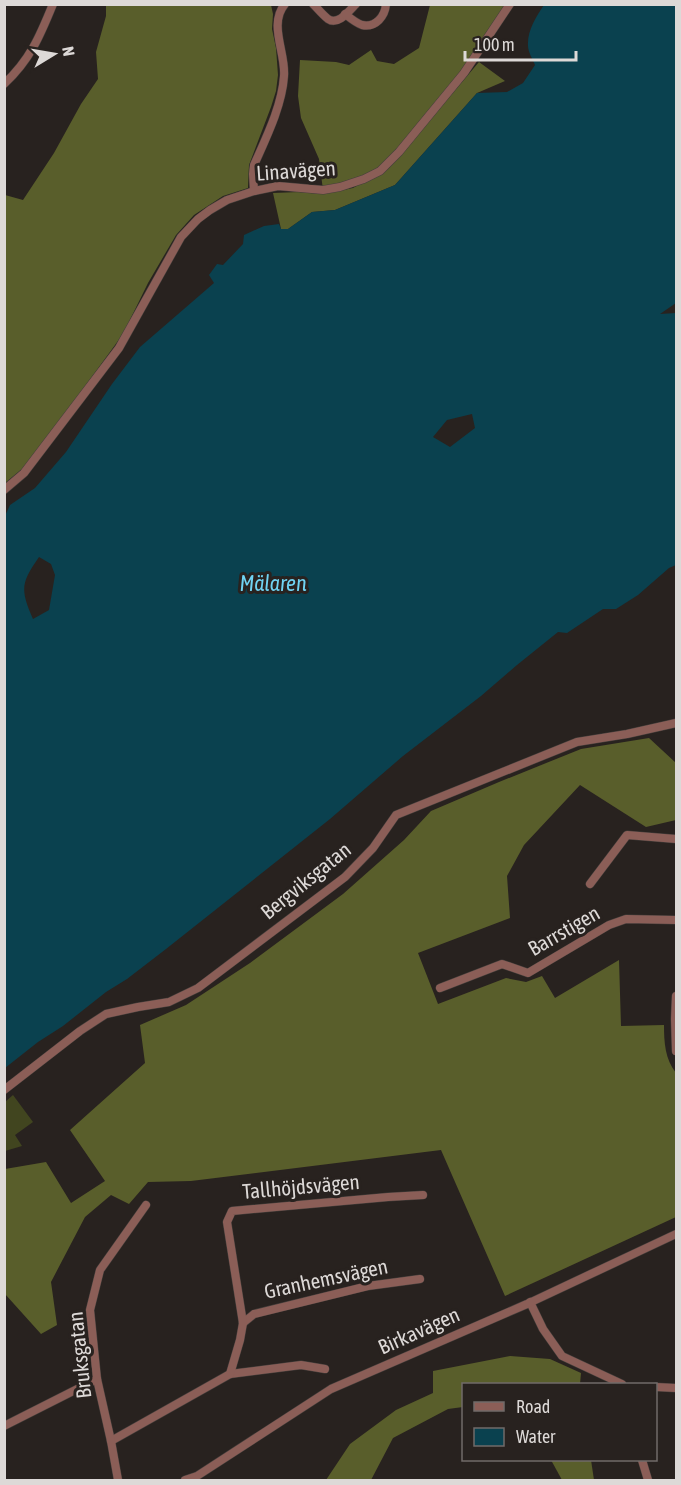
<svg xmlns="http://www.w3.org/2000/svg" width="681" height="1485" font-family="'Asap Condensed',sans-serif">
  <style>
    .green { fill: #41451f }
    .forest { fill: #595e2b }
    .water { fill: #0a414f; fill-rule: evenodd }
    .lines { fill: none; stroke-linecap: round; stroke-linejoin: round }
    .minor-casing { stroke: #453f3c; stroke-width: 9 }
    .minor { stroke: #8b5e57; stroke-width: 8 }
    .labels { text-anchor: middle; stroke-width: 6; stroke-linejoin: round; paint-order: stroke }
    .street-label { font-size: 21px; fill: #ddd9d7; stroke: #28221f }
    .water-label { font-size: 22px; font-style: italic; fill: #70d4f3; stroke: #28221f }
  </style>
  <rect width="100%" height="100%" fill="#28221f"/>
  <path class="green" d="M13,1095L33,1122L15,1135L22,1146L5,1151V1102Z"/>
  <g class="forest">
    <path d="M106,5H271L273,14L272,29L276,48L278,75L276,91L271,107L249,165L248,188L223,196L194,215L176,235L148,283L123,334L41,447L22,469L5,483V195L23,200L54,153L81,104L98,79L96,52L106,16Z"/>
    <path d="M430,5H510L464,73L380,171L323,190L319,159L301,118L298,96L300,60L336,62L349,65L371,50L377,61L394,64L419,48Z"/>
    <path d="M479,62L505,81L477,93L395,185L335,210L312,212L288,229H281L273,193L299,192L323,194L353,188L389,168Z"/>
    <path d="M649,738L676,763V820L646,827L580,785L524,845L507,876L510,918L418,953L438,1004L506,978L526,982L542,976L555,998L619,960L621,1026L664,1025C664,1042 665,1059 676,1073V1217L505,1296L441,1150L191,1181L148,1182L129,1204L111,1195L85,1217L51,1282L57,1325L41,1334L5,1294V1169L46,1162L71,1203L105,1181L70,1130L145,1063L140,1025L186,1005L250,963L343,894L404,840L431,811L499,782L581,749Z"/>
    <path d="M510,1356L550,1359L581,1373L580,1384H464L463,1407L448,1409L393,1438L371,1480H326L350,1444L396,1410L433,1393V1371Z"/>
    <path d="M551,1460H591L594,1480H562Z"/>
  </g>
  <path class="water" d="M544,5H676V303L660,314L676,313V565L669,568L638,595L616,609H603L567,633L558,632L517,665L481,696L403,756L330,819L166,949L127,979L106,992L63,1026L38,1042L5,1068V516L10,505L35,488L66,452L112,384L140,347L214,283L209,275L217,264L223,265L243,244L244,235L264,226L279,224L281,229H288L312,212L335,210L395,185L477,93L507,92L523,83L535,65C533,60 528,52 528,46C527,31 536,17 544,5ZM472,414L475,428L450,447L433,437L447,420ZM39,557L51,564L55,575L49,610L33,619C20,589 21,583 39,557Z"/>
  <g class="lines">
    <g class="minor-casing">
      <g id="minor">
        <path d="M313,4C318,9 323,15 328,19C338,26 349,11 356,4"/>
        <path d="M345,14C350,18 356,23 362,25C376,28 385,16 386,4"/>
        <path d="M4,84C30,60 40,36 53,4"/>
        <path d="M254,191L253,174L254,165C266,138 282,106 284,76C286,53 268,24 285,4"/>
        <path d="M4,490L24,473L119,348L181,237L198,219L210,210L227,200L254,191L278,186L323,190L340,187L364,179L380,171L399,152L464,73L510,4"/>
        <path d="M590,884L627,835L676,839"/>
        <path d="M440,988L502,964L528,973L609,925L626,919L676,920"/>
        <path d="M676,996L675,1019L676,1051"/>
        <path d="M4,1090L80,1031L106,1014L138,1007L169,1002L198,988L345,877L373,848L396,815L577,742L627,734L676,723"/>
        <path d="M530,1302L543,1329L562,1356L622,1384"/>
        <path d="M243,1323L254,1314L368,1286L420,1279"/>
        <path d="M230,1374L301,1365L325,1369"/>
        <path d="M656,1387L676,1388"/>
        <path d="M4,1426L97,1379"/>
        <path d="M111,1441L230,1374L240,1340L243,1323L227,1222L232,1211L388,1197L423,1195"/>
        <path d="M642,1460L648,1480"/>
        <path d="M118,1480L111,1441L97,1379L90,1310L100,1270L146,1205"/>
        <path d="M185,1480L197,1476L331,1389L527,1304L676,1234"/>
      </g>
    </g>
    <use href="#minor" class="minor"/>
  </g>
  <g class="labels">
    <g class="street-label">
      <text transform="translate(296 171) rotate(-4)" y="7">Linavägen</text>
      <text transform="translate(306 881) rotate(-39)" y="7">Bergviksgatan</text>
      <text transform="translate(564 931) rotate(-30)" y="7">Barrstigen</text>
      <text transform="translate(301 1187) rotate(-5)" y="7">Tallhöjdsvägen</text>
      <text transform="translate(326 1279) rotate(-12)" y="7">Granhemsvägen</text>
      <text transform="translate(419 1331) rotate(-24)" y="7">Birkavägen</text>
      <text transform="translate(80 1355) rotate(-96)" y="7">Bruksgatan</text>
    </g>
    <g class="water-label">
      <text x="273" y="591">Mälaren</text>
    </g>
  </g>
  <rect width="681" height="1485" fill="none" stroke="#ddd9d7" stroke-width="12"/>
  <rect x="462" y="1383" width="195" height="78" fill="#28221f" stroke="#706b69" stroke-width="1.5"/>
  <rect x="474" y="1402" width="30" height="9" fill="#8b5e57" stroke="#706b69" stroke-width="1.5"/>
  <text x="516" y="1413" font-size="18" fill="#ddd9d7">Road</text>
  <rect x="474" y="1428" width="30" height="18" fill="#0a414f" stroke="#706b69" stroke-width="1.5"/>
  <text x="516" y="1443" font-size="18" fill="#ddd9d7">Water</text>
  <g transform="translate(54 54) rotate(79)" stroke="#28221f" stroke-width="4.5" paint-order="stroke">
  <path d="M0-4.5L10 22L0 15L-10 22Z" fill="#ddd9d7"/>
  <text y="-9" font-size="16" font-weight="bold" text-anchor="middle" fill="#ddd9d7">N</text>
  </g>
  <path d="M465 51v9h111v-9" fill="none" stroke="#ddd9d7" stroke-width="3"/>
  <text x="474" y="51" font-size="18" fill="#ddd9d7" stroke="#28221f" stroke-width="4.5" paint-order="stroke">100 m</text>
</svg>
